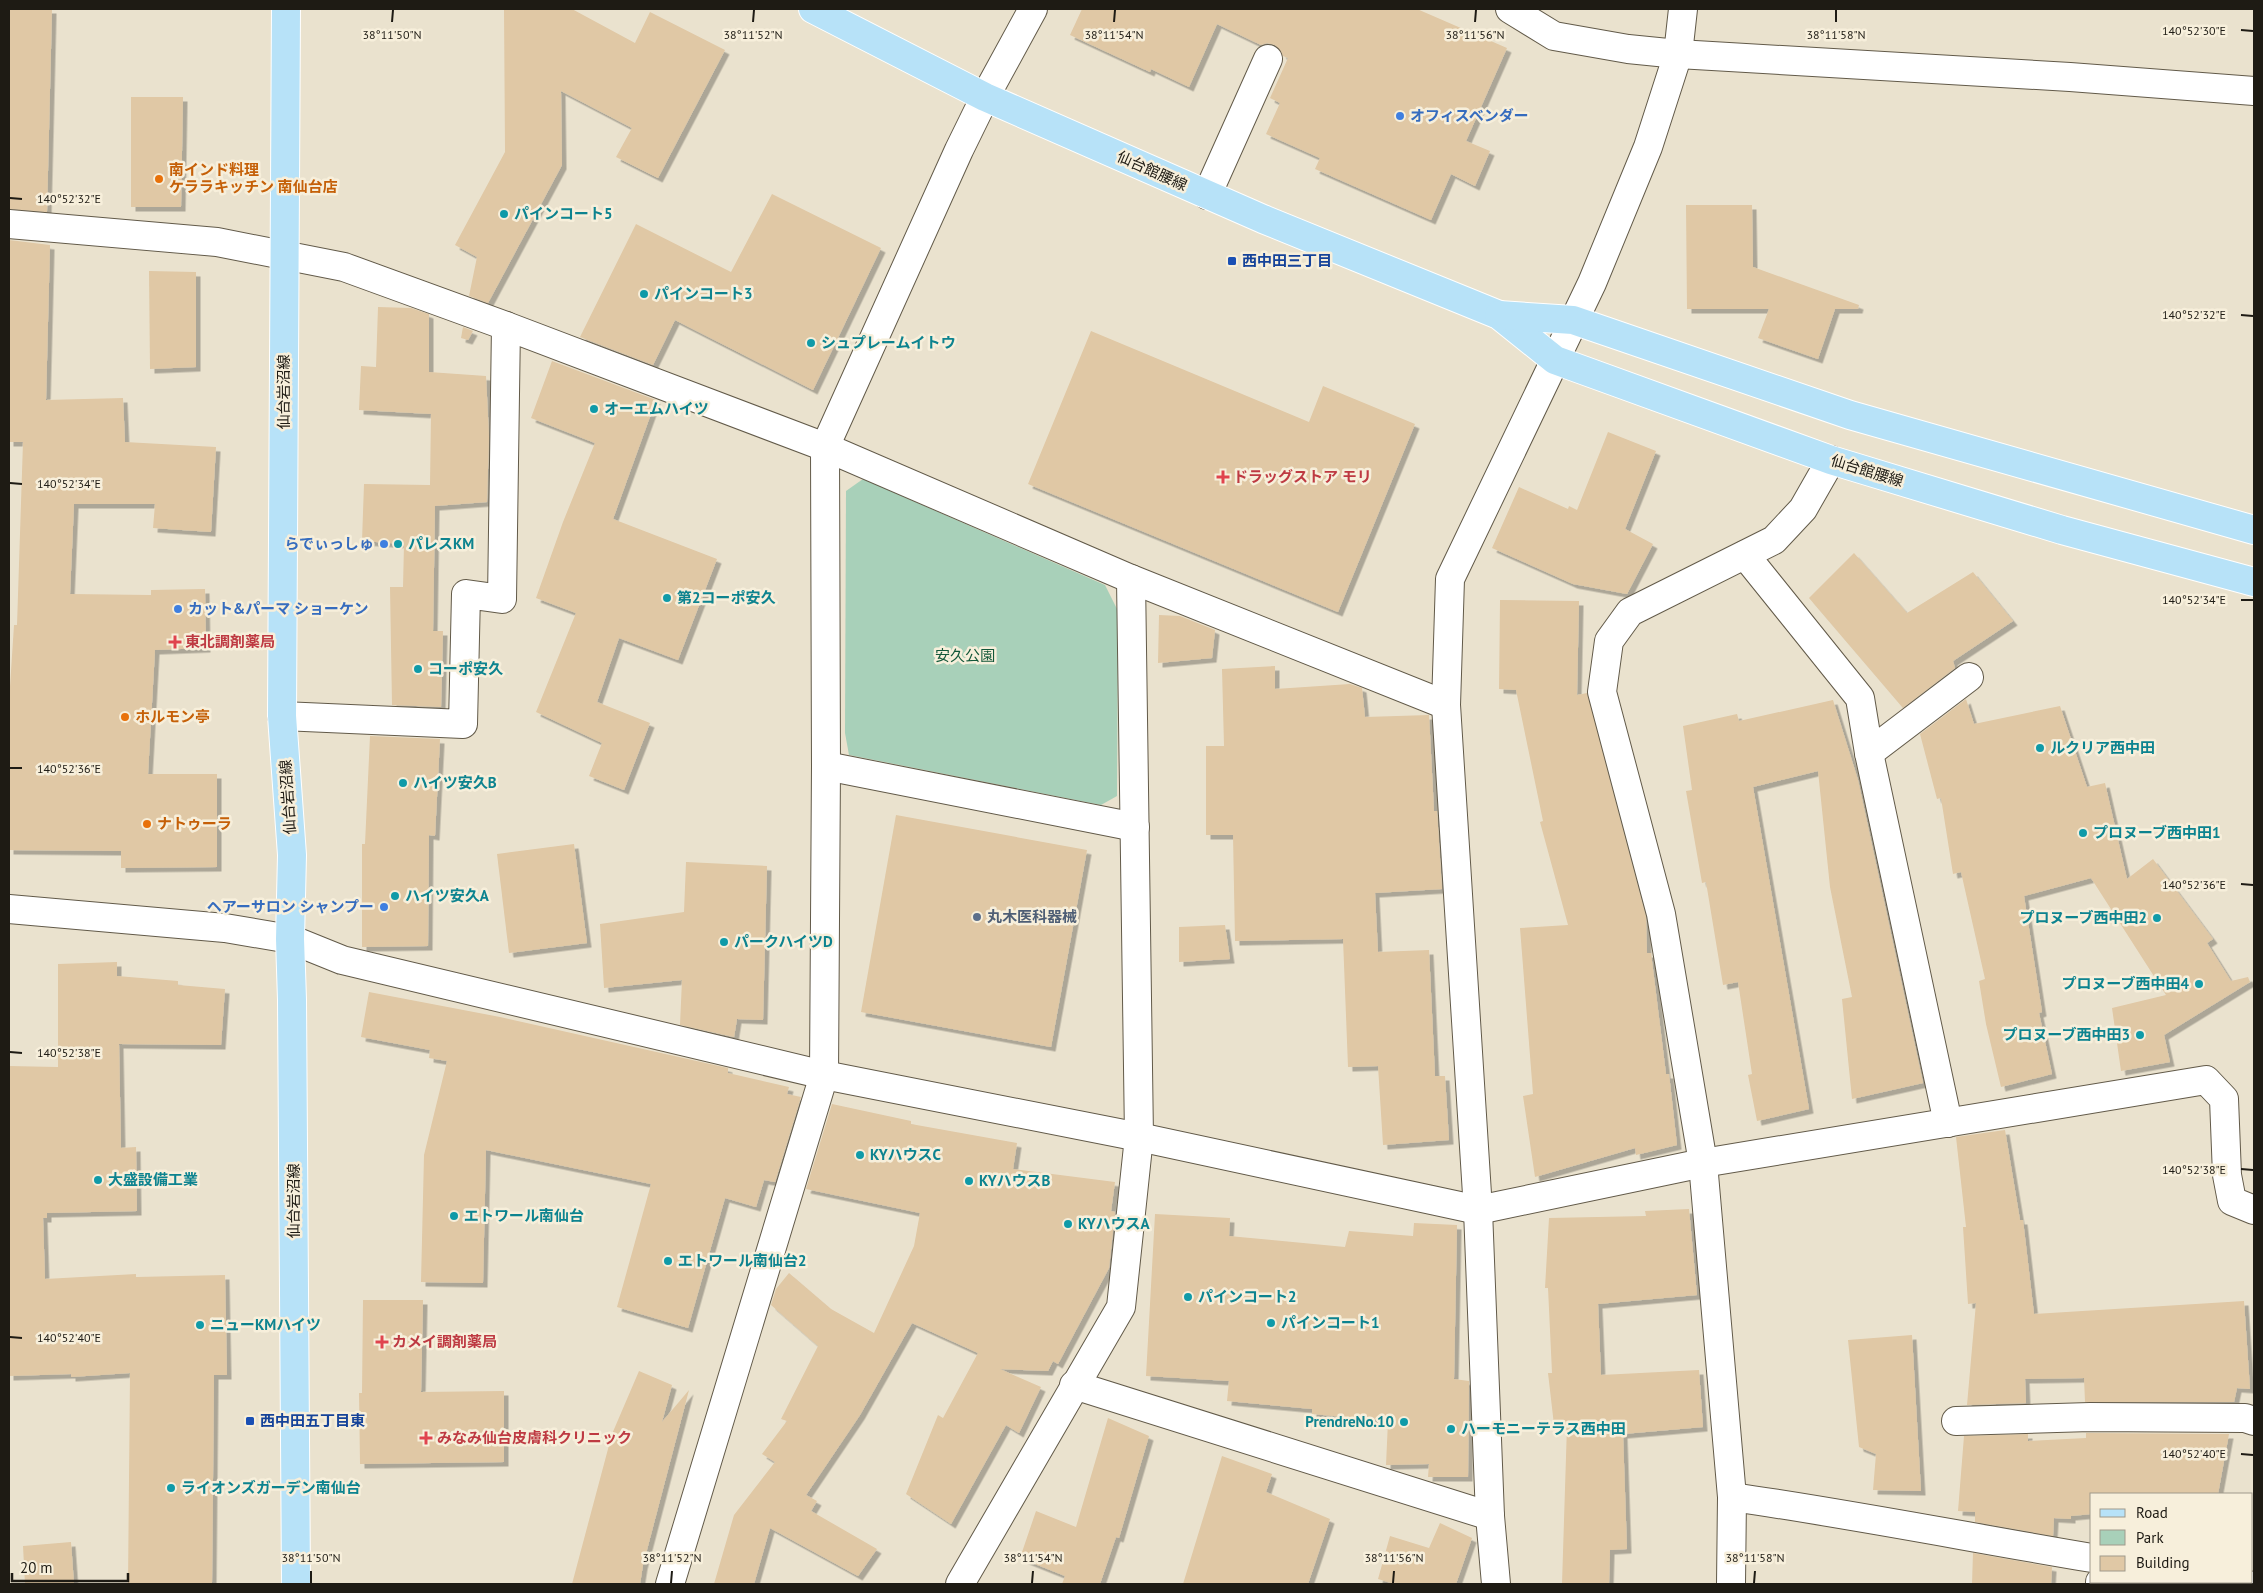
<svg xmlns="http://www.w3.org/2000/svg" width="2263" height="1593" font-family="'PT Sans','Noto Sans JP',sans-serif">
  <style>
    .green { fill: #a8d0b9 }
    .building { fill: #e0c8a5; filter: url(#shadow) }
    .lines { fill: none; stroke-linecap: round; stroke-linejoin: round }
    .minor-casing { stroke: #625a49; stroke-width: 30 }
    .major-casing { stroke: #fff; stroke-width: 30 }
    .minor { stroke: #fff; stroke-width: 28 }
    .major { stroke: #b7e2f8; stroke-width: 28 }
    .ticks { fill: none; stroke: #1e1b14; stroke-width: 2 }
    .shop-dot { fill: #3f7fe0; stroke: #f7efdb; stroke-width: 2 }
    .food-dot { fill: #e8710a; stroke: #f7efdb; stroke-width: 2 }
    .culture-dot { fill: #0f9aa8; stroke: #f7efdb; stroke-width: 2 }
    .transit-dot { fill: #1a4fb4; stroke: #f7efdb; stroke-width: 2 }
    .health-dot { fill: #e0444e; stroke: #f7efdb; stroke-width: 2 }
    .service-dot { fill: #5c6f8a; stroke: #f7efdb; stroke-width: 2 }
    .labels { text-anchor: middle; stroke-width: 5; stroke-linejoin: round; paint-order: stroke }
    .shop-label { font-size: 15px; font-weight: bold; fill: #366cbe; stroke: #f7efdb; text-anchor: start }
    .food-label { font-size: 15px; font-weight: bold; fill: #c56008; stroke: #f7efdb; text-anchor: start }
    .street-label { font-size: 15px; fill: #1e1b14; stroke: #f7efdb }
    .culture-label { font-size: 15px; font-weight: bold; fill: #0d838f; stroke: #f7efdb; text-anchor: start }
    .transit-label { font-size: 15px; font-weight: bold; fill: #164399; stroke: #f7efdb; text-anchor: start }
    .health-label { font-size: 15px; font-weight: bold; fill: #be3a42; stroke: #f7efdb; text-anchor: start }
    .park-label { font-size: 15px; fill: #125739; stroke: #f7efdb }
    .service-label { font-size: 15px; font-weight: bold; fill: #4e5e75; stroke: #f7efdb; text-anchor: start }
    .ticks-label { font-size: 12px; text-anchor: middle; fill: #1e1b14; stroke: #f7efdb; stroke-width: 5; stroke-linejoin: round; paint-order: stroke }
  </style>
  <defs>
    <filter id="shadow"><feDropShadow dx="4.5" dy="4.5" stdDeviation="0" flood-color="#0004"/></filter>
  </defs>
  <rect width="100%" height="100%" fill="#eae2ce"/>
  <path class="green" d="M863,479L1105,585L1118,611L1117,796L1101,805L849,755L845,733L846,491Z"/>
  <g class="building">
    <path d="M9,9H52L47,212L9,209Z"/>
    <path d="M504,9H572L635,43L650,12L725,50L658,178L616,157L632,128L561,91L562,165L488,303L469,296L477,257L455,245L505,152Z"/>
    <path d="M1082,9H1417L1507,48L1466,141L1490,151L1475,186L1451,174L1431,220L1315,169L1320,158L1266,134L1280,103L1270,98L1288,58L1283,56L1280,50L1275,45L1267,43L1261,45L1217,24L1189,87L1151,69L1150,72L1070,35Z"/>
    <path d="M131,97H183L181,207H131Z"/>
    <path d="M772,194L881,248L813,390L675,320L653,365L580,337L636,224L731,272Z"/>
    <path d="M1686,205H1752L1753,267L1859,305L1858,309H1835L1818,359L1758,338L1769,309H1687Z"/>
    <path d="M9,240L50,245L46,400L123,398L125,442L216,447L211,532L153,528L155,504H74L70,594L151,595V590L205,589L206,648L155,650L148,774H217V867L121,868V851L9,850V702L14,625H17L23,442H9Z"/>
    <path d="M149,271L196,272V367L150,369Z"/>
    <path d="M378,307L411,308L429,314V372L486,376L489,437L487,502L435,506L433,631H443L441,707L392,705L390,587H403L404,544L362,541L364,484L430,485L431,414L359,410L361,366L376,367Z"/>
    <path d="M463,327L473,331L468,340L461,338Z"/>
    <path d="M1091,331L1309,422L1323,386L1415,424L1338,612L1028,484Z"/>
    <path d="M552,361L656,400L613,519L717,559L678,660L619,638L597,702L650,723L624,790L589,776L602,743L536,712L576,613L536,598L563,522L595,443L531,418Z"/>
    <path d="M1608,432L1656,451L1625,529L1653,544L1627,594L1573,584L1492,548L1519,487L1568,509L1569,506L1577,510Z"/>
    <path d="M1854,553L1907,613L1973,572L2013,621L1953,661L1955,668L1903,708L1809,598Z"/>
    <path d="M1500,600L1579,601L1577,695L1587,693L1646,917L1647,953H1651L1666,1074H1669L1677,1145L1636,1155L1635,1148L1535,1177L1523,1096L1533,1094L1520,928L1568,925L1540,822L1543,821L1516,690L1499,689Z"/>
    <path d="M1159,615L1180,616L1215,630L1212,658L1158,663Z"/>
    <path d="M1275,666V689L1350,684L1362,688L1365,717L1429,715L1434,811H1437L1442,889L1375,893L1378,952L1429,950L1435,1076H1445L1449,1140L1383,1145L1378,1066L1348,1067L1343,939L1235,941L1233,835H1206V746H1224L1222,669Z"/>
    <path d="M1966,699L1974,724L2060,706L2087,787L2105,783L2127,879L2153,859L2213,939L2207,943L2231,981L2248,977L2250,982L2164,1035L2170,1062L2121,1071L2112,1008L2166,995L2091,878L2024,896L2042,1012L2039,1013L2052,1074L2001,1087L1986,1024L1979,981L1985,979L1961,872L1953,874L1941,798L1937,799L1920,734Z"/>
    <path d="M1833,700L1858,780L1923,1083L1852,1099L1842,999L1852,997L1830,887L1818,771L1753,787L1809,1109L1757,1121L1748,1075L1752,1074L1738,982L1723,985L1706,882L1702,883L1686,791L1692,790L1683,726L1737,714L1739,721Z"/>
    <path d="M370,736L440,739L435,836L429,835L428,946L362,947V844H365Z"/>
    <path d="M896,815L1087,850L1051,1047L861,1012Z"/>
    <path d="M574,844L587,943L509,953L497,854Z"/>
    <path d="M686,862L767,866L763,1020L737,1019L734,1037L680,1025L682,980L604,988L600,924L684,912Z"/>
    <path d="M1225,925L1230,959L1179,962V927Z"/>
    <path d="M117,962V976L178,981V985L225,989L221,1045L119,1044L121,1148L136,1147L137,1211L47,1213V1218H43L45,1279L136,1274V1277L225,1275L227,1375H214L212,1584H128L130,1373L71,1377V1374L9,1376V1066L58,1067V964Z"/>
    <path d="M369,992L500,1017L728,1068V1073L789,1087L787,1094L801,1097L775,1182L764,1180L756,1207L725,1198L688,1328L617,1307L651,1184L486,1150L483,1283L421,1282L424,1155L447,1061L429,1058L430,1050L361,1037Z"/>
    <path d="M832,1104L911,1121V1124L1017,1143L1013,1169L1115,1182L1111,1211L1115,1212L1109,1268L1058,1364L1053,1361L1048,1371L1000,1369L1041,1387L1019,1433L1006,1425L951,1524L906,1494L938,1415L943,1418L978,1353L912,1323L860,1415L806,1495L817,1501L811,1511L877,1549L858,1576L770,1528L754,1584H714L734,1515L775,1462L762,1454L787,1421L781,1419L818,1346L771,1305L776,1289L789,1273L831,1309L874,1333L914,1246L920,1213L806,1189Z"/>
    <path d="M2005,1130L2020,1220H2023L2034,1314L2244,1301L2250,1389L2237,1388L2234,1402H2085L2084,1378L2025,1379L2026,1403L1967,1405L1976,1303L1968,1304L1963,1227H1966L1956,1137Z"/>
    <path d="M1689,1209L1697,1295L1598,1304L1601,1375L1699,1370L1703,1427L1623,1434L1627,1549L1610,1550L1609,1584H1562L1567,1425H1554L1548,1373H1552L1548,1288H1545L1549,1218L1646,1216L1645,1211Z"/>
    <path d="M1155,1214L1230,1218L1229,1236L1345,1247L1349,1231L1413,1236L1414,1223L1457,1225L1454,1379L1469,1381L1468,1477H1428L1429,1464L1386,1465L1388,1421L1312,1414V1409L1227,1401L1229,1381L1146,1376Z"/>
    <path d="M363,1300H423L421,1392L504,1391V1462L360,1464L359,1393H362Z"/>
    <path d="M1912,1335L1921,1491L1873,1490L1876,1454L1859,1447L1848,1340Z"/>
    <path d="M639,1371L672,1385L662,1422L689,1390L643,1565L640,1584H572L612,1434Z"/>
    <path d="M1108,1418L1149,1436L1119,1538L1116,1537L1100,1584H1062L1065,1576L1020,1558L1036,1511L1076,1527Z"/>
    <path d="M2086,1433L2229,1434L2218,1494H2092V1514L2071,1516V1519L2054,1518L2053,1536L1975,1522V1512L1958,1511L1964,1436L2028,1434V1441L2086,1438Z"/>
    <path d="M1222,1456L1272,1474L1266,1492L1330,1519L1308,1584H1183Z"/>
    <path d="M1440,1523L1472,1538L1456,1584H1394L1378,1579L1390,1536L1429,1548Z"/>
    <path d="M71,1542L74,1584H25L23,1546Z"/>
    <path d="M1973,1553L2052,1567L2051,1584H1972Z"/>
  </g>
  <g class="lines">
    <g class="minor-casing">
      <g id="minor">
        <path d="M1510,9L1554,36L1628,49L1678,54L2070,77L2254,91"/>
        <path d="M1207,195L1268,59"/>
        <path d="M9,224L217,242L344,267L506,326L825,447L1131,579L1446,705"/>
        <path d="M1745,555L1860,698L1869,753L1948,1123"/>
        <path d="M282,716L463,724L466,594L502,599L506,326"/>
        <path d="M1869,753L1969,677"/>
        <path d="M826,766L1135,827"/>
        <path d="M9,909L225,928L290,939L342,960L824,1075L1139,1137L1478,1210L1703,1163L2206,1080L2224,1099L2227,1175L2232,1201L2254,1210"/>
        <path d="M1074,1385L1490,1516"/>
        <path d="M1956,1421L2090,1417L2245,1418L2254,1421"/>
        <path d="M1732,1497C1852,1514 1972,1538 2092,1558"/>
        <path d="M670,1584L824,1075L826,766L825,447L959,150L985,97L1033,9"/>
        <path d="M960,1584L1121,1307L1139,1137L1131,579"/>
        <path d="M1496,1584L1490,1516L1478,1210L1446,705L1450,579L1592,283L1648,147L1678,54L1683,9"/>
        <path d="M1731,1584L1732,1497L1703,1163L1661,914L1602,692L1609,641L1630,612L1774,540L1803,509L1831,460"/>
        <path d="M2100,1584V1582"/>
        <path d="M2243,1584V1582"/>
      </g>
    </g>
    <g class="major-casing">
      <g id="major">
        <path d="M286,9L282,716L292,855L290,939L292,1000L296,1584"/>
        <path d="M813,9L985,97L1263,219L1499,315L1555,360L1831,460L2062,530L2254,582"/>
        <path d="M1499,315L1573,320L1850,415L2254,530"/>
      </g>
    </g>
    <use href="#minor" class="minor"/>
    <use href="#major" class="major"/>
  </g>
  <path class="ticks" d="M392,22L393,10M753,22L754,10M1114,22L1115,10M1475,22L1476,10M1836,22V10M2241,30L2253,31M10,198L22,199M2241,315L2253,316M10,483L22,484M2241,600H2253M10,768H22M2241,884L2253,885M10,1052L22,1053M2241,1169L2253,1170M10,1337L22,1338M2241,1454L2253,1455M311,1583V1571M671,1583L672,1571M1032,1583L1033,1571M1393,1583L1394,1571M1754,1583L1755,1571"/>
  <g class="shop-dot">
    <circle cx="1400" cy="116" r="5"/>
    <circle cx="384" cy="544" r="5"/>
    <circle cx="178" cy="609" r="5"/>
    <circle cx="384" cy="907" r="5"/>
  </g>
  <g class="food-dot">
    <circle cx="159" cy="179" r="5"/>
    <circle cx="125" cy="717" r="5"/>
    <circle cx="147" cy="824" r="5"/>
  </g>
  <g class="culture-dot">
    <circle cx="504" cy="214" r="5"/>
    <circle cx="644" cy="294" r="5"/>
    <circle cx="811" cy="343" r="5"/>
    <circle cx="594" cy="409" r="5"/>
    <circle cx="398" cy="544" r="5"/>
    <circle cx="667" cy="598" r="5"/>
    <circle cx="418" cy="669" r="5"/>
    <circle cx="2040" cy="748" r="5"/>
    <circle cx="403" cy="783" r="5"/>
    <circle cx="2083" cy="833" r="5"/>
    <circle cx="395" cy="896" r="5"/>
    <circle cx="2157" cy="918" r="5"/>
    <circle cx="724" cy="942" r="5"/>
    <circle cx="2199" cy="984" r="5"/>
    <circle cx="2140" cy="1035" r="5"/>
    <circle cx="860" cy="1155" r="5"/>
    <circle cx="98" cy="1180" r="5"/>
    <circle cx="969" cy="1181" r="5"/>
    <circle cx="454" cy="1216" r="5"/>
    <circle cx="1068" cy="1224" r="5"/>
    <circle cx="668" cy="1261" r="5"/>
    <circle cx="1188" cy="1297" r="5"/>
    <circle cx="1271" cy="1323" r="5"/>
    <circle cx="200" cy="1325" r="5"/>
    <circle cx="1404" cy="1422" r="5"/>
    <circle cx="1451" cy="1429" r="5"/>
    <circle cx="171" cy="1488" r="5"/>
  </g>
  <g class="transit-dot">
    <rect x="1227" y="256" width="10" height="10" rx="2.5"/>
    <rect x="245" y="1416" width="10" height="10" rx="2.5"/>
  </g>
  <g class="health-dot">
    <path d="M1220.5 469.5h5v5h5v5h-5v5h-5v-5h-5v-5h5z"/>
    <path d="M172.5 634.5h5v5h5v5h-5v5h-5v-5h-5v-5h5z"/>
    <path d="M379.5 1334.5h5v5h5v5h-5v5h-5v-5h-5v-5h5z"/>
    <path d="M423.5 1430.5h5v5h5v5h-5v5h-5v-5h-5v-5h5z"/>
  </g>
  <circle class="service-dot" cx="977" cy="917" r="5"/>
  <g class="labels">
    <g class="shop-label">
      <text x="1410" y="121">オフィスベンダー</text>
      <text x="374" y="549" text-anchor="end">らでぃっしゅ</text>
      <text x="188" y="614">カット&amp;パーマ ショーケン</text>
      <text x="374" y="912" text-anchor="end">ヘアーサロン シャンプー</text>
    </g>
    <g class="food-label">
      <text x="169" y="175">南インド料理<tspan x="169" dy="17">ケララキッチン 南仙台店</tspan></text>
      <text x="135" y="722">ホルモン亭</text>
      <text x="157" y="829">ナトゥーラ</text>
    </g>
    <g class="street-label">
      <text transform="translate(1152 171) rotate(24)" y="5">仙台館腰線</text>
      <text transform="translate(284 392) rotate(-90)" y="5">仙台岩沼線</text>
      <text transform="translate(1867 471) rotate(17)" y="5">仙台館腰線</text>
      <text transform="translate(288 797) rotate(-94)" y="5">仙台岩沼線</text>
      <text transform="translate(294 1201) rotate(-90)" y="5">仙台岩沼線</text>
    </g>
    <g class="culture-label">
      <text x="514" y="219">パインコート5</text>
      <text x="654" y="299">パインコート3</text>
      <text x="821" y="348">シュプレームイトウ</text>
      <text x="604" y="414">オーエムハイツ</text>
      <text x="408" y="549">パレスKM</text>
      <text x="677" y="603">第2コーポ安久</text>
      <text x="428" y="674">コーポ安久</text>
      <text x="2050" y="753">ルクリア西中田</text>
      <text x="413" y="788">ハイツ安久B</text>
      <text x="2093" y="838">プロヌーブ西中田1</text>
      <text x="405" y="901">ハイツ安久A</text>
      <text x="2147" y="923" text-anchor="end">プロヌーブ西中田2</text>
      <text x="734" y="947">パークハイツD</text>
      <text x="2189" y="989" text-anchor="end">プロヌーブ西中田4</text>
      <text x="2130" y="1040" text-anchor="end">プロヌーブ西中田3</text>
      <text x="870" y="1160">KYハウスC</text>
      <text x="108" y="1185">大盛設備工業</text>
      <text x="979" y="1186">KYハウスB</text>
      <text x="464" y="1221">エトワール南仙台</text>
      <text x="1078" y="1229">KYハウスA</text>
      <text x="678" y="1266">エトワール南仙台2</text>
      <text x="1198" y="1302">パインコート2</text>
      <text x="1281" y="1328">パインコート1</text>
      <text x="210" y="1330">ニューKMハイツ</text>
      <text x="1394" y="1427" text-anchor="end">PrendreNo.10</text>
      <text x="1461" y="1434">ハーモニーテラス西中田</text>
      <text x="181" y="1493">ライオンズガーデン南仙台</text>
    </g>
    <g class="transit-label">
      <text x="1242" y="266">西中田三丁目</text>
      <text x="260" y="1426">西中田五丁目東</text>
    </g>
    <g class="health-label">
      <text x="1233" y="482">ドラッグストア モリ</text>
      <text x="185" y="647">東北調剤薬局</text>
      <text x="392" y="1347">カメイ調剤薬局</text>
      <text x="437" y="1443">みなみ仙台皮膚科クリニック</text>
    </g>
    <g class="park-label">
      <text x="965" y="661">安久公園</text>
    </g>
    <g class="service-label">
      <text x="987" y="922">丸木医科器械</text>
    </g>
  </g>
  <g class="ticks-label">
    <text x="2194" y="35">140°52'30"E</text>
    <text x="392" y="39">38°11'50"N</text>
    <text x="753" y="39">38°11'52"N</text>
    <text x="1114" y="39">38°11'54"N</text>
    <text x="1475" y="39">38°11'56"N</text>
    <text x="1836" y="39">38°11'58"N</text>
    <text x="69" y="203">140°52'32"E</text>
    <text x="2194" y="319">140°52'32"E</text>
    <text x="69" y="488">140°52'34"E</text>
    <text x="2194" y="604">140°52'34"E</text>
    <text x="69" y="773">140°52'36"E</text>
    <text x="2194" y="889">140°52'36"E</text>
    <text x="69" y="1057">140°52'38"E</text>
    <text x="2194" y="1174">140°52'38"E</text>
    <text x="69" y="1342">140°52'40"E</text>
    <text x="2194" y="1458">140°52'40"E</text>
    <text x="311" y="1562">38°11'50"N</text>
    <text x="672" y="1562">38°11'52"N</text>
    <text x="1033" y="1562">38°11'54"N</text>
    <text x="1394" y="1562">38°11'56"N</text>
    <text x="1755" y="1562">38°11'58"N</text>
  </g>
  <rect width="2263" height="1593" fill="none" stroke="#1e1b14" stroke-width="20"/>
  <rect x="2090" y="1493" width="162" height="90" fill="#f7efdb" stroke="#a09a8b"/>
  <rect x="2100" y="1509" width="25" height="8" fill="#b7e2f8" stroke="#a09a8b"/>
  <text x="2136" y="1518" font-size="15" fill="#1e1b14">Road</text>
  <rect x="2100" y="1530" width="25" height="15" fill="#a8d0b9" stroke="#a09a8b"/>
  <text x="2136" y="1543" font-size="15" fill="#1e1b14">Park</text>
  <rect x="2100" y="1556" width="25" height="15" fill="#e0c8a5" stroke="#a09a8b"/>
  <text x="2136" y="1568" font-size="15" fill="#1e1b14">Building</text>
  <path d="M12 1573v8h116v-8" fill="none" stroke="#1e1b14" stroke-width="2.5"/>
  <text x="20" y="1573" font-size="15" fill="#1e1b14" stroke="#f7efdb" stroke-width="4" paint-order="stroke">20 m</text>
</svg>
